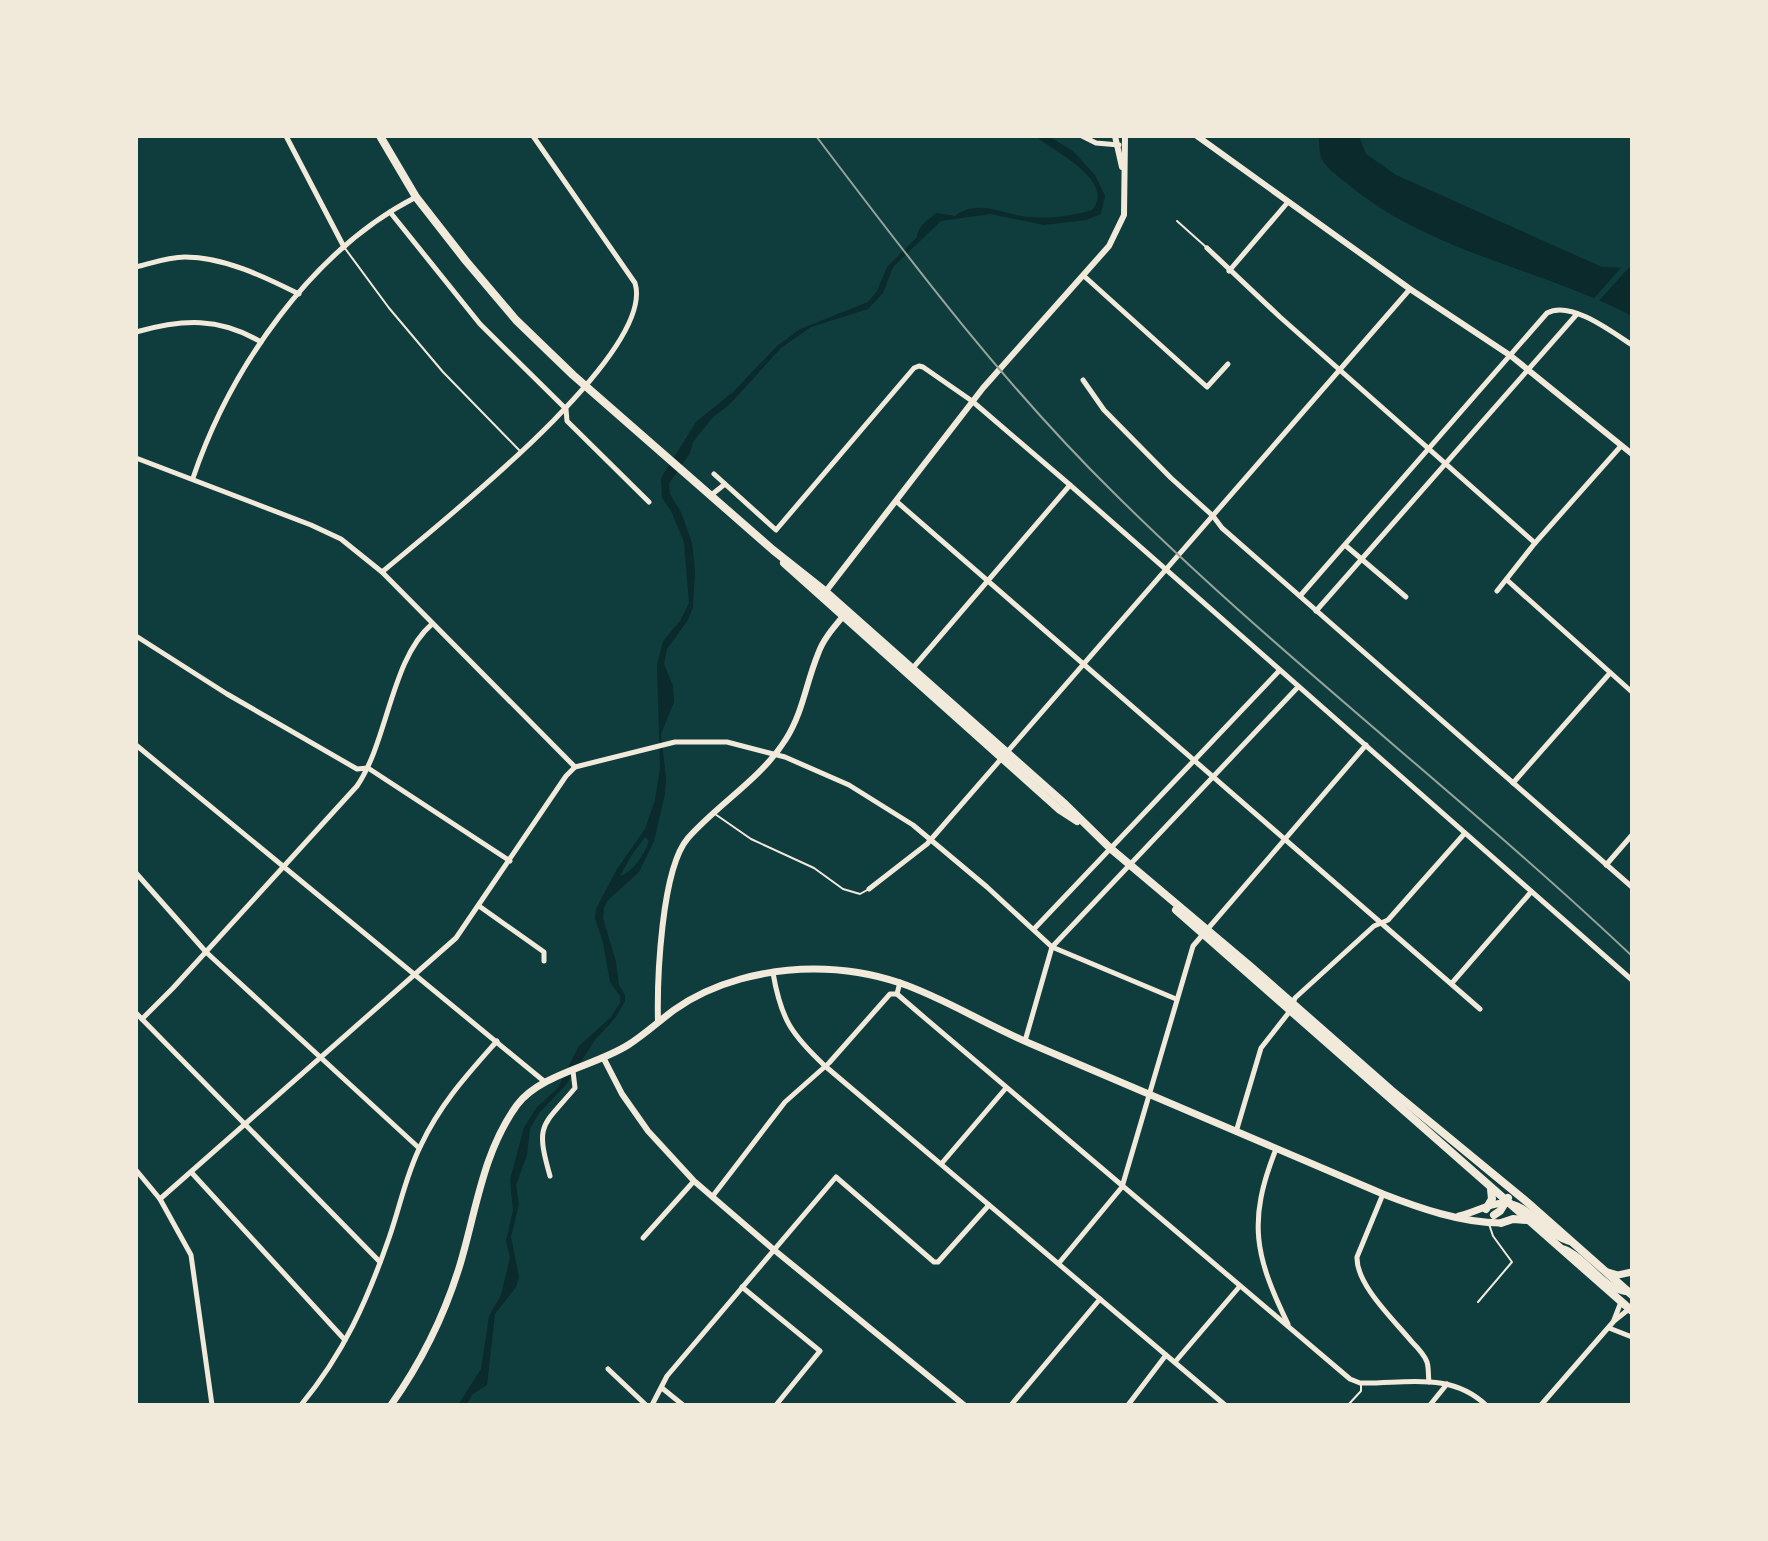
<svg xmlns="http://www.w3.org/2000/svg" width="1768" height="1541" font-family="Barlow,sans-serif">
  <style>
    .water { fill: #0a2a2b; fill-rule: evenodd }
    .pier { fill: #0f3d3e }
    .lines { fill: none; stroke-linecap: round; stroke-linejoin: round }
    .stream { stroke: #0a2a2b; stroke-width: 2 }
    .service { stroke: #f1e9da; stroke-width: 2 }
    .minor { stroke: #f1e9da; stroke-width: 5 }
    .tertiary { stroke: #f1e9da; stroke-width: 6 }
    .secondary { stroke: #f1e9da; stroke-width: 7 }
    .trunk { stroke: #f1e9da; stroke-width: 8 }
    .rail { stroke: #97a49c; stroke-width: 2 }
  </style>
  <rect width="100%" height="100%" fill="#0f3d3e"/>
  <g class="water">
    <path d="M1035,136H1048L1073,151L1095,175L1105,196L1101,214L1086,220L1044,225L990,214L941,221L893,267L883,293L868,309L811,327L781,348L730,404L712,418L693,442L690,453L669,484L670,494L681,512L692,543L695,571L693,607L688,620L667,649L664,664L673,686L674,702L661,734L666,778L665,794L654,841L639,872L608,900L604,908L603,918L616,962L619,985L625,995V1001L616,1017L595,1040L565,1086L539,1113L530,1129L527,1155L516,1185L519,1204L511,1237L519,1277L516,1287L495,1314L487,1385L473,1394L466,1405H458L481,1369L489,1316L501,1295L508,1266L510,1257L506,1241L513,1210L510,1180L524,1127L537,1107L557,1089L579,1046L611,1017L620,1003V996L610,982L603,943L595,918L596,909L617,869L645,829L655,800L660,768L657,665L663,641L680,621L689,603L684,542L671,511L662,498L661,478L696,422L733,392L777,346L800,329L868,302L877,291L887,267L917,237C918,226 928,219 937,213L955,216C978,198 1004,215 1029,217C1050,219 1072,216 1092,210C1117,181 1052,150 1035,136ZM645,837L649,841C644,855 633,872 620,876L631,856Z"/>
    <path d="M1319,136H1359L1366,154L1396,175L1602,267L1632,268V316C1540,268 1431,253 1349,185C1342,179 1332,173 1326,165C1319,158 1319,146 1319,136Z"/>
  </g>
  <path class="pier" d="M1625,263L1632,264L1596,304L1591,302Z"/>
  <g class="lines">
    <path class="stream" d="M1631,672L1632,673"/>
    <g class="service">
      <path d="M1177,221L1206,247"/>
      <path d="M344,247L389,308L443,372L520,451"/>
      <path d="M715,814L751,839L814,868L843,889L860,894L869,889"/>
      <path d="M1478,1302L1512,1262L1493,1236L1489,1224"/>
      <path d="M1348,1405L1361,1391V1383"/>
    </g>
    <g class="minor">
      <path d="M286,136L344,247"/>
      <path d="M1082,136L1096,143L1119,145"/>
      <path d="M390,212L480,324L566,409L567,421L649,502"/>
      <path d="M1207,248L1280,317L1535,543"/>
      <path d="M136,267C152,263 168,257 185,257C224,257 265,277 299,294"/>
      <path d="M1229,271L1288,202"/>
      <path d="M1084,276L1207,387L1228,364"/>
      <path d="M136,332C183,319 219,317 261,342"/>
      <path d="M1083,380L1104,410L1171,478L1213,516L1222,528L1632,887"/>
      <path d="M136,458L311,525L341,539L382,572L575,767"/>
      <path d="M714,474L776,530L914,368L919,366L923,367L972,401L1070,485L1632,980"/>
      <path d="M193,478C230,369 311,251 416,197"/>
      <path d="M710,496L725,484"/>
      <path d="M896,501L1480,1009"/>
      <path d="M1345,545L1406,597"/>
      <path d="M382,572C434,528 657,354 635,283L533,136"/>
      <path d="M1507,580L1632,692"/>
      <path d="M1497,591L1535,543L1621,446"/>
      <path d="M1300,596L1547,313C1570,300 1611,331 1632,345"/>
      <path d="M1316,611L1577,314"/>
      <path d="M136,636L227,694L357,769L368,768L510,861"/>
      <path d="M912,669L1070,485"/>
      <path d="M136,745L545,1082"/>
      <path d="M1513,783L1610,673"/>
      <path d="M1606,865L1632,835"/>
      <path d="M136,873L206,952L419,1148"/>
      <path d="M869,889L927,844L1410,289"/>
      <path d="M479,906L544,952V961"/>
      <path d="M1034,929L1279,671"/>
      <path d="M773,973C781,1019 791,1034 825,1066L1225,1405"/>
      <path d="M900,982L897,994L919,1013L1350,1379L1360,1383C1406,1384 1450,1371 1486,1405"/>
      <path d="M1452,983L1531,892"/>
      <path d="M136,1013L380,1262"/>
      <path d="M142,1019L173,988L357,786C388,741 391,659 432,624"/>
      <path d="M1025,1041L1052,947L1298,687"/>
      <path d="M1236,1132L1261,1048L1290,1011L1295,998L1374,926L1388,920L1465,833"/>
      <path d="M1276,1149C1247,1222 1255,1256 1288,1324"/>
      <path d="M942,1163L1006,1088"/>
      <path d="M136,1170L160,1199L191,1255L212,1405"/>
      <path d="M191,1172L345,1340"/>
      <path d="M550,1176C535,1123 542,1127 575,1088L573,1071"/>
      <path d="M1383,1194L1357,1257C1356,1285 1395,1321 1412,1342C1418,1348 1424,1354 1427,1362C1429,1369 1428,1375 1429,1382"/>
      <path d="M712,1197L785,1102L829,1063L890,994H897"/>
      <path d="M160,1199L456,938L566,776L575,767L675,742H727L785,757L849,785L913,825L987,887L1052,947L1176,999"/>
      <path d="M643,1238L694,1181"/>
      <path d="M1059,1263L1122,1187L1193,946L1366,745"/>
      <path d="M742,1287L820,1351L776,1405"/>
      <path d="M1614,1320L1621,1302"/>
      <path d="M1609,1328L1632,1337"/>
      <path d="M1175,1362L1240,1286"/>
      <path d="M608,1369L646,1405"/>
      <path d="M662,1388L683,1405"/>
      <path d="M301,1405C344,1353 367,1301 389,1238C400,1207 406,1174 421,1145C441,1103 467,1075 497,1041"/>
      <path d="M652,1405L667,1376L836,1177L934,1262H938L989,1205"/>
      <path d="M1011,1405L1100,1299"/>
      <path d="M1128,1405L1166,1355"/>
      <path d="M1430,1405L1447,1384"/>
      <path d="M1541,1405L1614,1321L1629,1309"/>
    </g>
    <g class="tertiary">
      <path d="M1115,136L1122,167"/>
      <path d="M1197,136L1410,289L1511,356L1632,454"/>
      <path d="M823,595L983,388L1109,246L1124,215L1125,136"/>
      <path d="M658,1022C657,981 661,869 688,838C719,803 761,779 786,739C803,712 806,683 818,654C823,639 835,626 845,614"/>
      <path d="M604,1059L622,1094L648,1131L694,1181L773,1249L964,1405"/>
    </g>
    <g class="secondary">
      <path d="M1459,1216C1473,1213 1488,1204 1502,1203C1529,1201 1545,1237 1572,1242"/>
      <path d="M1564,1249C1587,1258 1604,1291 1629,1292"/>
      <path d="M1608,1272L1618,1275L1632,1272"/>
      <path d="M391,1405C420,1364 444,1316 459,1268C476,1213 482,1153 517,1105C540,1074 595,1066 628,1045C644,1035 659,1021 674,1010C713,982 766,969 814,969C905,969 951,1009 1029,1043C1147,1094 1265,1144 1383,1194C1419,1208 1462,1223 1501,1223"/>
    </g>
    <g class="trunk">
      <path d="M380,136L416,197L466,261L516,320L573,375L773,550L826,592L1066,805L1110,848L1250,966L1391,1090L1527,1202L1632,1295"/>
      <path d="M784,563L1060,810L1077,821"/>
      <path d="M1176,910L1632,1311"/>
      <path d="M1486,1209L1492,1199L1491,1189"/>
      <path d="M1494,1215L1500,1211L1508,1198"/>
      <path d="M1501,1223L1513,1219L1527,1220"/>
    </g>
    <path class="rail" d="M816,136C910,260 1003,384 1114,493C1278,656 1464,797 1632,956"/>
  </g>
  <rect width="1768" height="1541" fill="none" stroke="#f1e9da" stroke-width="276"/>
</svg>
